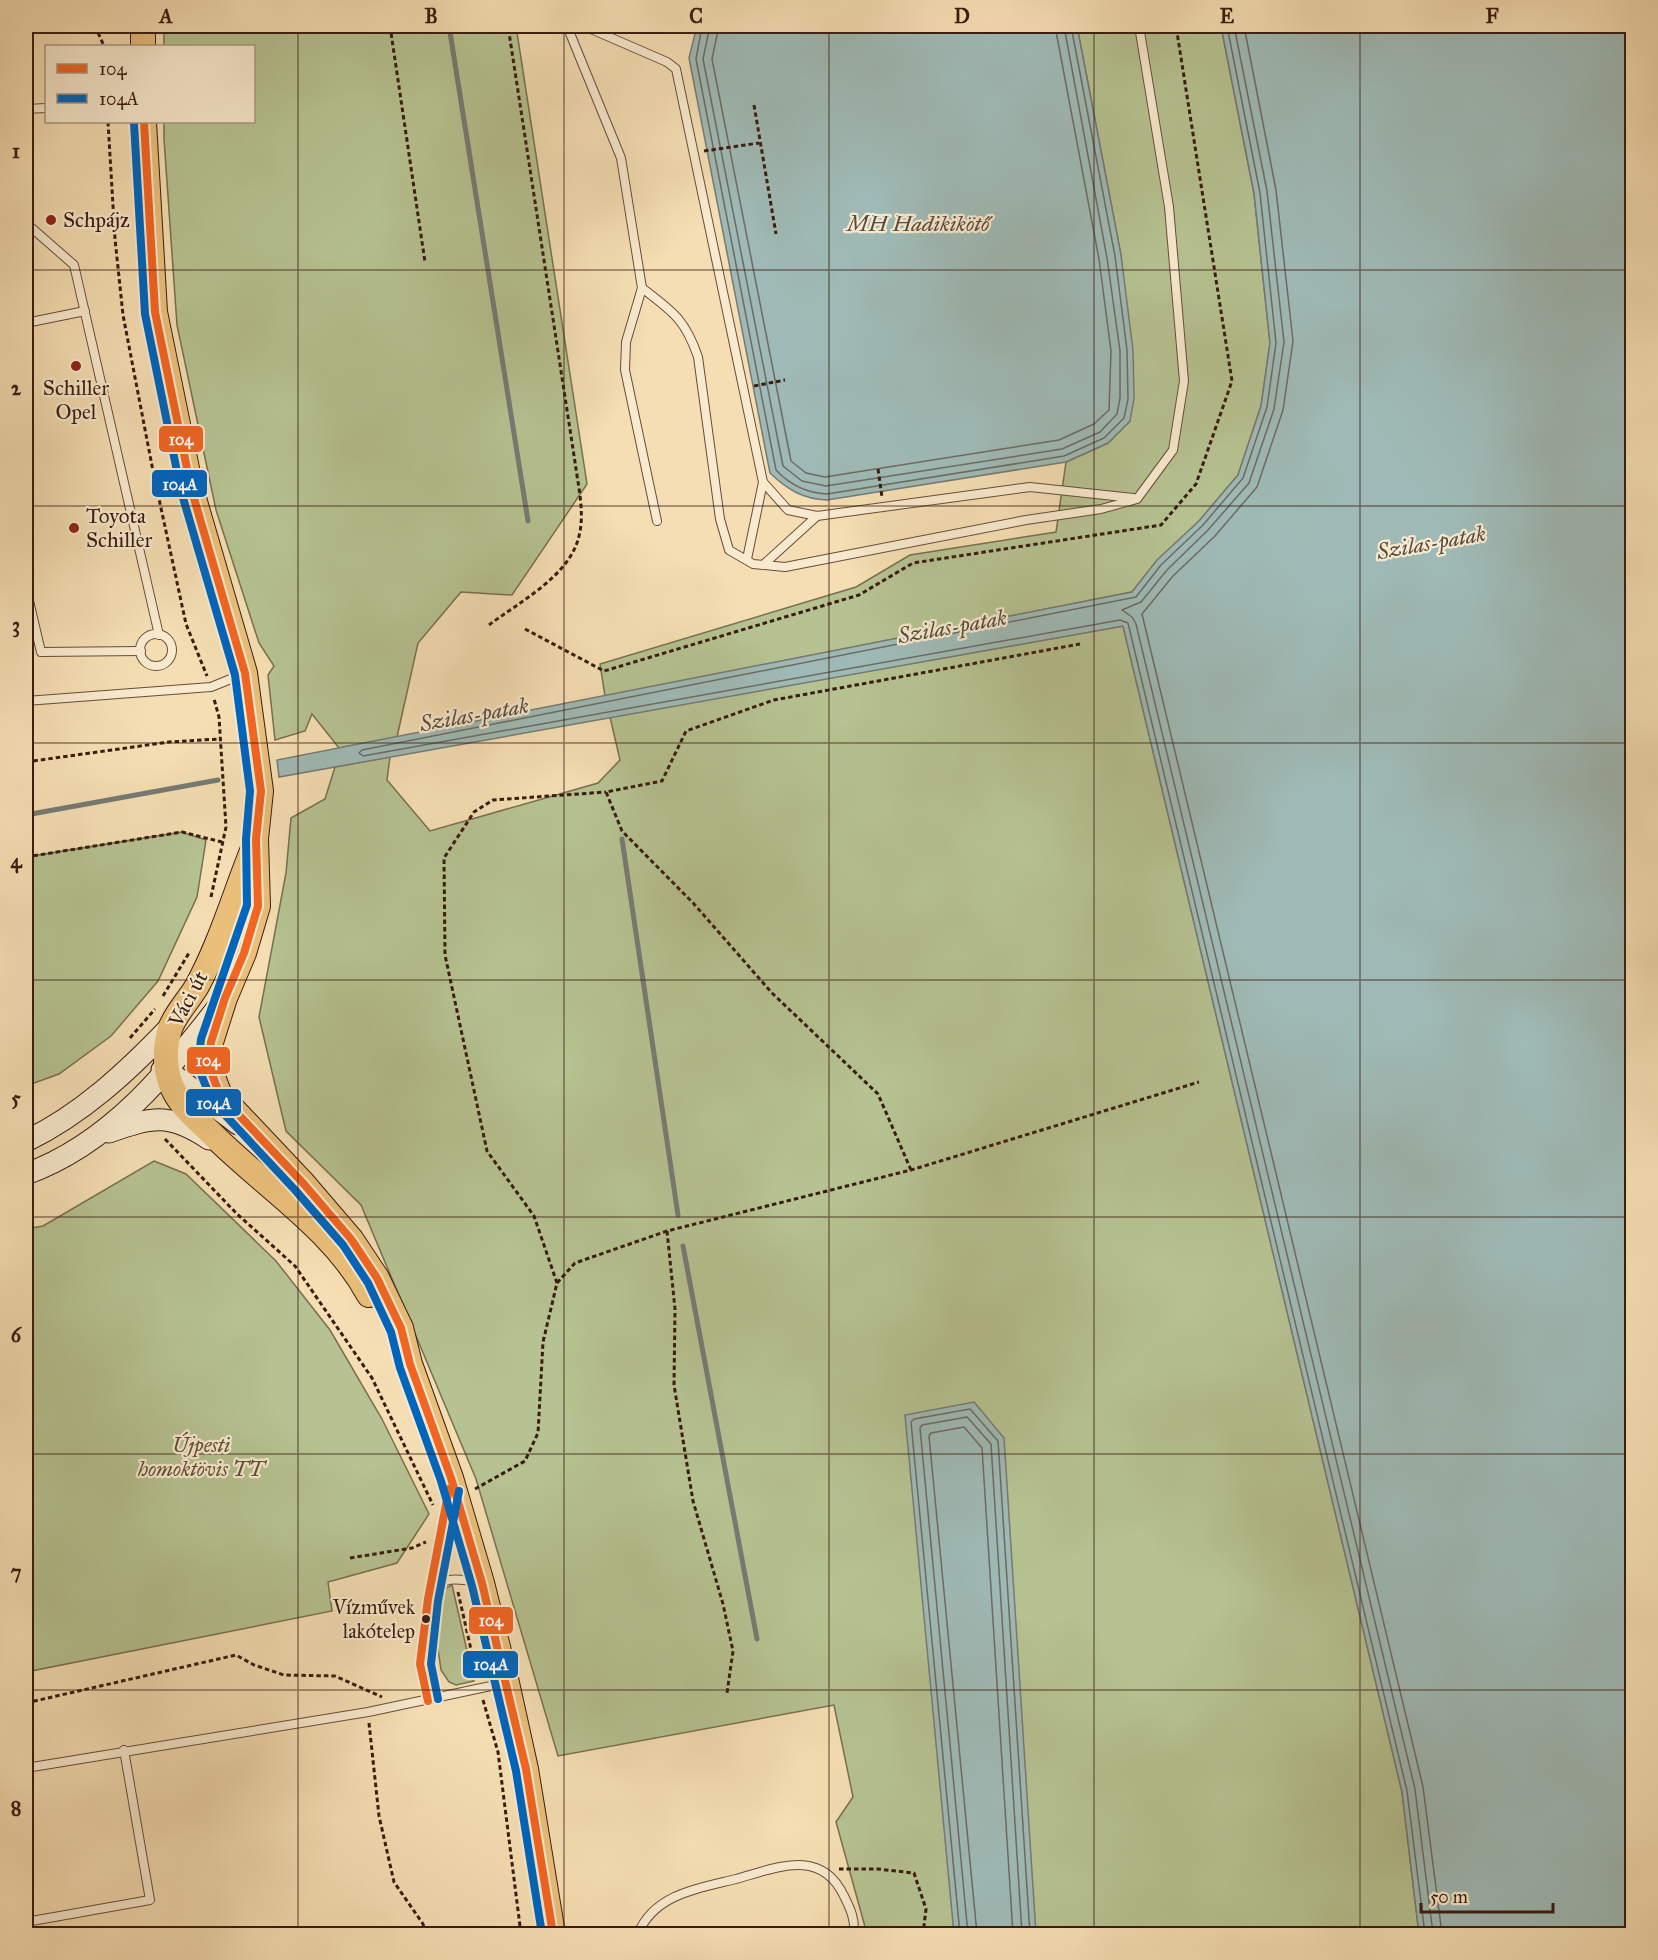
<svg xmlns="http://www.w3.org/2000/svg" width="1658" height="1960" font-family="'IM FELL Great Primer',serif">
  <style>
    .green { fill: #b6c291; stroke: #786f50; stroke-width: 1.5 }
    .water { fill: #9fbab6; stroke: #767b74; stroke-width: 1.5 }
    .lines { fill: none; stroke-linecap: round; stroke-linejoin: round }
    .shore { stroke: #6c6b63; stroke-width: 1.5 }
    .stream { stroke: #767b74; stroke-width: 5 }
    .service-casing { stroke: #684c39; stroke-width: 10 }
    .secondary-casing { stroke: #391c10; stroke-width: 23 }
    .primary-casing { stroke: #391c10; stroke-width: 26 }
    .path { stroke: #391c10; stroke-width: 3; stroke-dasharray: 4.5 3; stroke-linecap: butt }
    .service { stroke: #f8eace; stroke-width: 8 }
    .secondary { stroke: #f8eace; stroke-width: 21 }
    .primary { stroke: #eabf7a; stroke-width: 24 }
    .bus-1-casing { stroke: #f8eace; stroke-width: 12 }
    .bus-2-casing { stroke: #f8eace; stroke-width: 12 }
    .bus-1 { stroke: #f26522; stroke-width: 8 }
    .bus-2 { stroke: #0065bd; stroke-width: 8 }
    .grid { fill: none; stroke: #391c10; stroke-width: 1.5; stroke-opacity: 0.55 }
    .poi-dot { fill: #8f2418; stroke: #f8eace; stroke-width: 2 }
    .bus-dot { fill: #391c10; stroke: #f8eace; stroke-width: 2 }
    .labels { text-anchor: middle; stroke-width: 4.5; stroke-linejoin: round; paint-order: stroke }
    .bus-label { font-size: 20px; fill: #391c10; stroke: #f8eace; text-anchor: end }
    .poi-label { font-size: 21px; fill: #391c10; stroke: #f8eace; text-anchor: start }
    .street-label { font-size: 21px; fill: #391c10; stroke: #f8eace }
    .park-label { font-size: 21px; font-style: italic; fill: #5e4e37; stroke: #f8eace }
    .water-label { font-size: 22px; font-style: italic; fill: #584b42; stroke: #f8eace }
    .line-badge { stroke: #f8eace; stroke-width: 2 }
    .badge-label { font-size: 16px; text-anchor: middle; font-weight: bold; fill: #fff }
    .neatline { fill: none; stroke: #391c10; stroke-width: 2 }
    .grid-label { font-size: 20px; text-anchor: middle; font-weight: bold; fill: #391c10 }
  </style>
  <rect width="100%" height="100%" fill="#f5deb3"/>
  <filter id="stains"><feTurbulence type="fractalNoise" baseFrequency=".00333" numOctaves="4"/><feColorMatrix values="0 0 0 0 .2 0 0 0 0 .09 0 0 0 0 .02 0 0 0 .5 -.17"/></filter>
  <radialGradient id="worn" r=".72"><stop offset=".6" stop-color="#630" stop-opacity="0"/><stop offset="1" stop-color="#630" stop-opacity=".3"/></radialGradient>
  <g class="green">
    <path d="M164,26H516L587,484L512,595L461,592L418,643L397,737L339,748L312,714L305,731L275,740L268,675L274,666L259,643L216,510L177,325L164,139V122H254V46H164Z"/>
    <path d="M1077,26H1221L1254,194L1270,343L1261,406L1238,475L1199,521L1157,561L1132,592L605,696L600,664L856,587L910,555L1056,532L1066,462L1108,443L1130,421L1121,255Z"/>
    <path d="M1123,626L1402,1792L1419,1934H867L836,1822L853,1797L834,1705L558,1756L476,1479L361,1205L286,1131L259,1017L286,873L291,818L325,799L335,767L390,757L387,780L430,831L598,783L620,760L610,717Z"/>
    <path d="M182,832L206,840L197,897L158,981L111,1036L59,1074L26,1086V857Z"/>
    <path d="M154,1161L186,1174L276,1261L330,1330L382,1419L429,1514L397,1563L328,1582L332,1611L26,1672V1229L43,1226Z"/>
    <path d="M452,1585L474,1681L456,1685L449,1682L441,1670L432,1606L442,1590Z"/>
  </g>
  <g class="water">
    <path d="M697,26H1077L1121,255L1133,350L1134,399L1130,421L1108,443L1066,462L827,500C803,499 788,490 770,473L689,58Z"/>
    <path d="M1221,26H1632V1934H1419L1402,1792L1123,626L279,777L277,760L1132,592L1157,560L1199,521L1238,475L1261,406L1270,343L1254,193Z"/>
    <path d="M974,1402L1004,1438L1036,1934H954L905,1415Z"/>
  </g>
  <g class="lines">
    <g class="shore">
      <path d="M710,26L703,59L783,466L802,481L826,486L1062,449L1100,432L1117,414L1120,398V351L1107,258L1064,26"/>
      <path d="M719,26L712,59L791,461L806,473L825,477L1059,440L1094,424L1109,410L1111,351L1099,259L1055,26"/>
      <path d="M1227,26L1260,193L1276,343L1267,407L1243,478L1203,525L1161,565L1136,597L362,750L359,753L363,756L1120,620L1128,623L1407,1791L1425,1934"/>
      <path d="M1234,26L1267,191L1284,342L1274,409L1249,483L1208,530L1167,570L1141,602L1122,610L1132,617L1136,624L1415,1789L1433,1934"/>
      <path d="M1244,26L1276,190L1293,341L1283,410L1257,487L1215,536L1173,576L1142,614L1423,1787L1442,1934"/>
      <path d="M701,32L696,59L776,470C790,485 806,493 827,494L1064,456L1104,438L1124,418L1128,399L1127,350L1115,256L1071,26"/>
      <path d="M960,1934L911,1422L914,1419L970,1409L998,1441L1030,1934"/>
      <path d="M968,1934L920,1428L922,1425L967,1417L991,1444L1022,1934"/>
      <path d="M977,1934L929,1436L931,1433L964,1427L982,1448L1013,1934"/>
    </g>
    <g class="stream">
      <path d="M449,26L528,521"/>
      <path d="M26,815L218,780"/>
      <path d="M622,839L678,1215"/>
      <path d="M683,1246L757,1639"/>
    </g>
    <g class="service-casing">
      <g id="service">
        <path d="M567,26L621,158L642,288L626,342L625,370L657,521"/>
        <path d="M584,26L667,62L676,69L763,482L788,510L817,516L1030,487L1133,498"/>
        <path d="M682,26L697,29"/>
        <path d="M26,109L46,108"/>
        <path d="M26,223L74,265L159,635"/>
        <path d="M642,288C673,312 685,319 698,357L720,519L729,550L753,564L785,567L1026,520L1101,509L1137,499L1173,450L1184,381L1169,207L1139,26"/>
        <path d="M26,323L85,311"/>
        <path d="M747,559L763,482"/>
        <path d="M763,565L817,516"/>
        <path d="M26,588L41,652L141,651"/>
        <circle cx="156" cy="650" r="16"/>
        <path d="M26,701L211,687L243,674"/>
        <path d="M430,1594C441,1575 459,1579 478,1582"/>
        <path d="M428,1701L420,1664L428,1599L448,1494"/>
        <path d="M26,1768L368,1712L505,1683"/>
        <path d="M26,1922L150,1900L124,1750"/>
        <path d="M638,1934C654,1894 699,1888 736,1879C776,1868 821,1847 844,1896C851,1910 855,1919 854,1934"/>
      </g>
    </g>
    <g class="secondary-casing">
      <g id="secondary">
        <path d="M162,1070H167L238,1124"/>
        <path d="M109,1132C152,1117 169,1112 209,1139"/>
        <path d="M26,1141C81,1115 128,1071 170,1027"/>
        <path d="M26,1174C110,1144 169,1071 221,1003"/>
      </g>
    </g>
    <g class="primary-casing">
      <g id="primary">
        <path d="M143,26V46"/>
        <path d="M144,122L155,312L191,488L245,673L261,791L256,839L258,906L244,953L225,998L211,1042L208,1064L220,1095L303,1183L351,1239L377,1278L401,1328L410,1364L451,1478L482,1583L507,1683L526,1769L553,1934"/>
        <path d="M252,851C234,896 220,944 197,986C189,1000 175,1014 170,1029C164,1048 164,1073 174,1091C182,1107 198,1120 210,1132C263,1186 332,1227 369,1295"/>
      </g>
    </g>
    <g class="path">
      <path d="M95,26L104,46"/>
      <path d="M390,26L425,262"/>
      <path d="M754,105L776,234"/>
      <path d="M108,122L115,239L123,315L153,471L186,624L207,676"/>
      <path d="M704,151L759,143"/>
      <path d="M754,386L785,380"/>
      <path d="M878,469L882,497"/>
      <path d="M489,625C519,602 570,576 579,536C585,513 578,485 575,462L508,26"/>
      <path d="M525,629L604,671L859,595L913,563L1161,525L1196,484L1232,381L1176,26"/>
      <path d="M26,762L169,742L219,739"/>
      <path d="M26,857L182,832L222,842"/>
      <path d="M211,897L226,827L219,717L214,699"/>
      <path d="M163,996L189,953"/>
      <path d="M130,1038L155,1009"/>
      <path d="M165,1139L237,1214L295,1266L372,1378L433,1505"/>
      <path d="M911,1170L878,1094L772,993L694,904L622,831L606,792L662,781L686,731L774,700L1080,644"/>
      <path d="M667,1231L675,1309L674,1385L693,1501L723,1604L733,1651L727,1693"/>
      <path d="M557,1283L534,1216L487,1151L445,955L444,858L474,812L493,800L606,792"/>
      <path d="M475,1489L525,1461L538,1433L543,1342L557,1283L575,1263L667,1231L911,1170L1199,1082"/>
      <path d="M350,1558L412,1548L426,1542"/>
      <path d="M458,1592L477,1676"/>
      <path d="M483,1700L498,1752L521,1934"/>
      <path d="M26,1703L236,1655L254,1665L284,1675L335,1676L382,1697"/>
      <path d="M369,1723L379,1816L394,1882L423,1924L426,1934"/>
      <path d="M839,1869H878L914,1873L926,1909L923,1934"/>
    </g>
    <use href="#service" class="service"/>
    <use href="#secondary" class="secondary"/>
    <use href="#primary" class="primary"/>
    <g class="bus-1-casing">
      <g id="bus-1">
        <path d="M144,122L155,312L191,488L245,673L261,791L256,839L258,906L244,953L225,998L211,1042L208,1064L220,1095L303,1183L351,1239L377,1278L401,1328L410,1364L451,1478L482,1583L526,1769L553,1934"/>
        <path d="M428,1701L420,1664L428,1599L449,1489"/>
      </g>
    </g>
    <g class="bus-2-casing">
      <g id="bus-2">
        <path d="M134,123L145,314L181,491L235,675L250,791L246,839L247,905L201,1039L198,1067L212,1101L295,1190L343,1245L368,1283L391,1332L400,1368L441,1481L472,1586L516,1771L542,1934"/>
        <path d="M438,1699L431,1664L438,1601L459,1491"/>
      </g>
    </g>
    <use href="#bus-1" class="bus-1"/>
    <use href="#bus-2" class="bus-2"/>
  </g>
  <path class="grid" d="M298,26V1934M564,26V1934M829,26V1934M1094,26V1934M1360,26V1934M26,270H1632M26,506H1632M26,743H1632M26,980H1632M26,1217H1632M26,1454H1632M26,1690H1632"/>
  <g class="poi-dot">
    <circle cx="51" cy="220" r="6"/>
    <circle cx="76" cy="366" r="6"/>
    <circle cx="74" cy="528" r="6"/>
  </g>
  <circle class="bus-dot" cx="426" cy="1619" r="5"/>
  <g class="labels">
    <g class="bus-label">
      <text x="415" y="1614">Vízművek<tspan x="415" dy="24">lakótelep</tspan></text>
    </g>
    <g class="poi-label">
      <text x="63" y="227">Schpájz</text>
      <text x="76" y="395" text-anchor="middle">Schiller<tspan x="76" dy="24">Opel</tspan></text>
      <text x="86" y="523">Toyota<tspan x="86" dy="24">Schiller</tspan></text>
    </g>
    <g class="street-label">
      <text transform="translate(188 999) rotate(-62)" y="7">Váci út</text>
    </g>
    <g class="park-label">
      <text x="201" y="1452">Újpesti<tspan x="201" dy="24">homoktövis TT</tspan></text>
    </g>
    <g class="water-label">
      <text x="918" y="231">MH Hadikikötő</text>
      <text transform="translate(1431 542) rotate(-10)" y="8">Szilas-patak</text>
      <text transform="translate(952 626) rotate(-10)" y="8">Szilas-patak</text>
      <text transform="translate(474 714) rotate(-10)" y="8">Szilas-patak</text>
    </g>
  </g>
  <g class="line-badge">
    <rect x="158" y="425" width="46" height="28" rx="6" fill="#f26522"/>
    <rect x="151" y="469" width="57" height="29" rx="6" fill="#0065bd"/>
    <rect x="186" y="1046" width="45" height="29" rx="6" fill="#f26522"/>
    <rect x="185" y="1088" width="57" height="29" rx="6" fill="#0065bd"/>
    <rect x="468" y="1606" width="46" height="29" rx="6" fill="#f26522"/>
    <rect x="462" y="1650" width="57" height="29" rx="6" fill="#0065bd"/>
  </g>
  <g class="badge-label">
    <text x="181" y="445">104</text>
    <text x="180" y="490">104A</text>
    <text x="208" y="1066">104</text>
    <text x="214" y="1109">104A</text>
    <text x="491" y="1626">104</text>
    <text x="491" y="1670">104A</text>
  </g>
  <rect width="1658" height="1960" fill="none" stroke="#f5deb3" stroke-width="66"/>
  <rect x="45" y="45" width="210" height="78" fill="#f8eace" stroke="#ac9882" stroke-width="1.5"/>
  <rect x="57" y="64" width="30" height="9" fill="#f26522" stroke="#ac9882" stroke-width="1.5"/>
  <text x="99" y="75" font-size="18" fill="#391c10">104</text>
  <rect x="57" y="94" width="30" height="9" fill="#0065bd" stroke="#ac9882" stroke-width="1.5"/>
  <text x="99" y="105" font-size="18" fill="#391c10">104A</text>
  <path d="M1421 1903v9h132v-9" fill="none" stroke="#391c10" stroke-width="3"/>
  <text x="1430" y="1903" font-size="18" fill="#391c10" stroke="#f8eace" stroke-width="4.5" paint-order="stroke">50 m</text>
  <rect x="33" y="33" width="1592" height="1894" class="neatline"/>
  <g class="grid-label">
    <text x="166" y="23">A</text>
    <text x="431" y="23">B</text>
    <text x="696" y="23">C</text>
    <text x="962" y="23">D</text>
    <text x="1227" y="23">E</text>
    <text x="1492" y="23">F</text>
    <text x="16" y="158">1</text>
    <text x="16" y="395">2</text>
    <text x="16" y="632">3</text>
    <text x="16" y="868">4</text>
    <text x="16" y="1105">5</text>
    <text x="16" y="1342">6</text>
    <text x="16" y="1579">7</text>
    <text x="16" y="1815">8</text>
  </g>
  <rect width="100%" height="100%" filter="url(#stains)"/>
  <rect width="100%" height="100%" fill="url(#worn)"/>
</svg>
